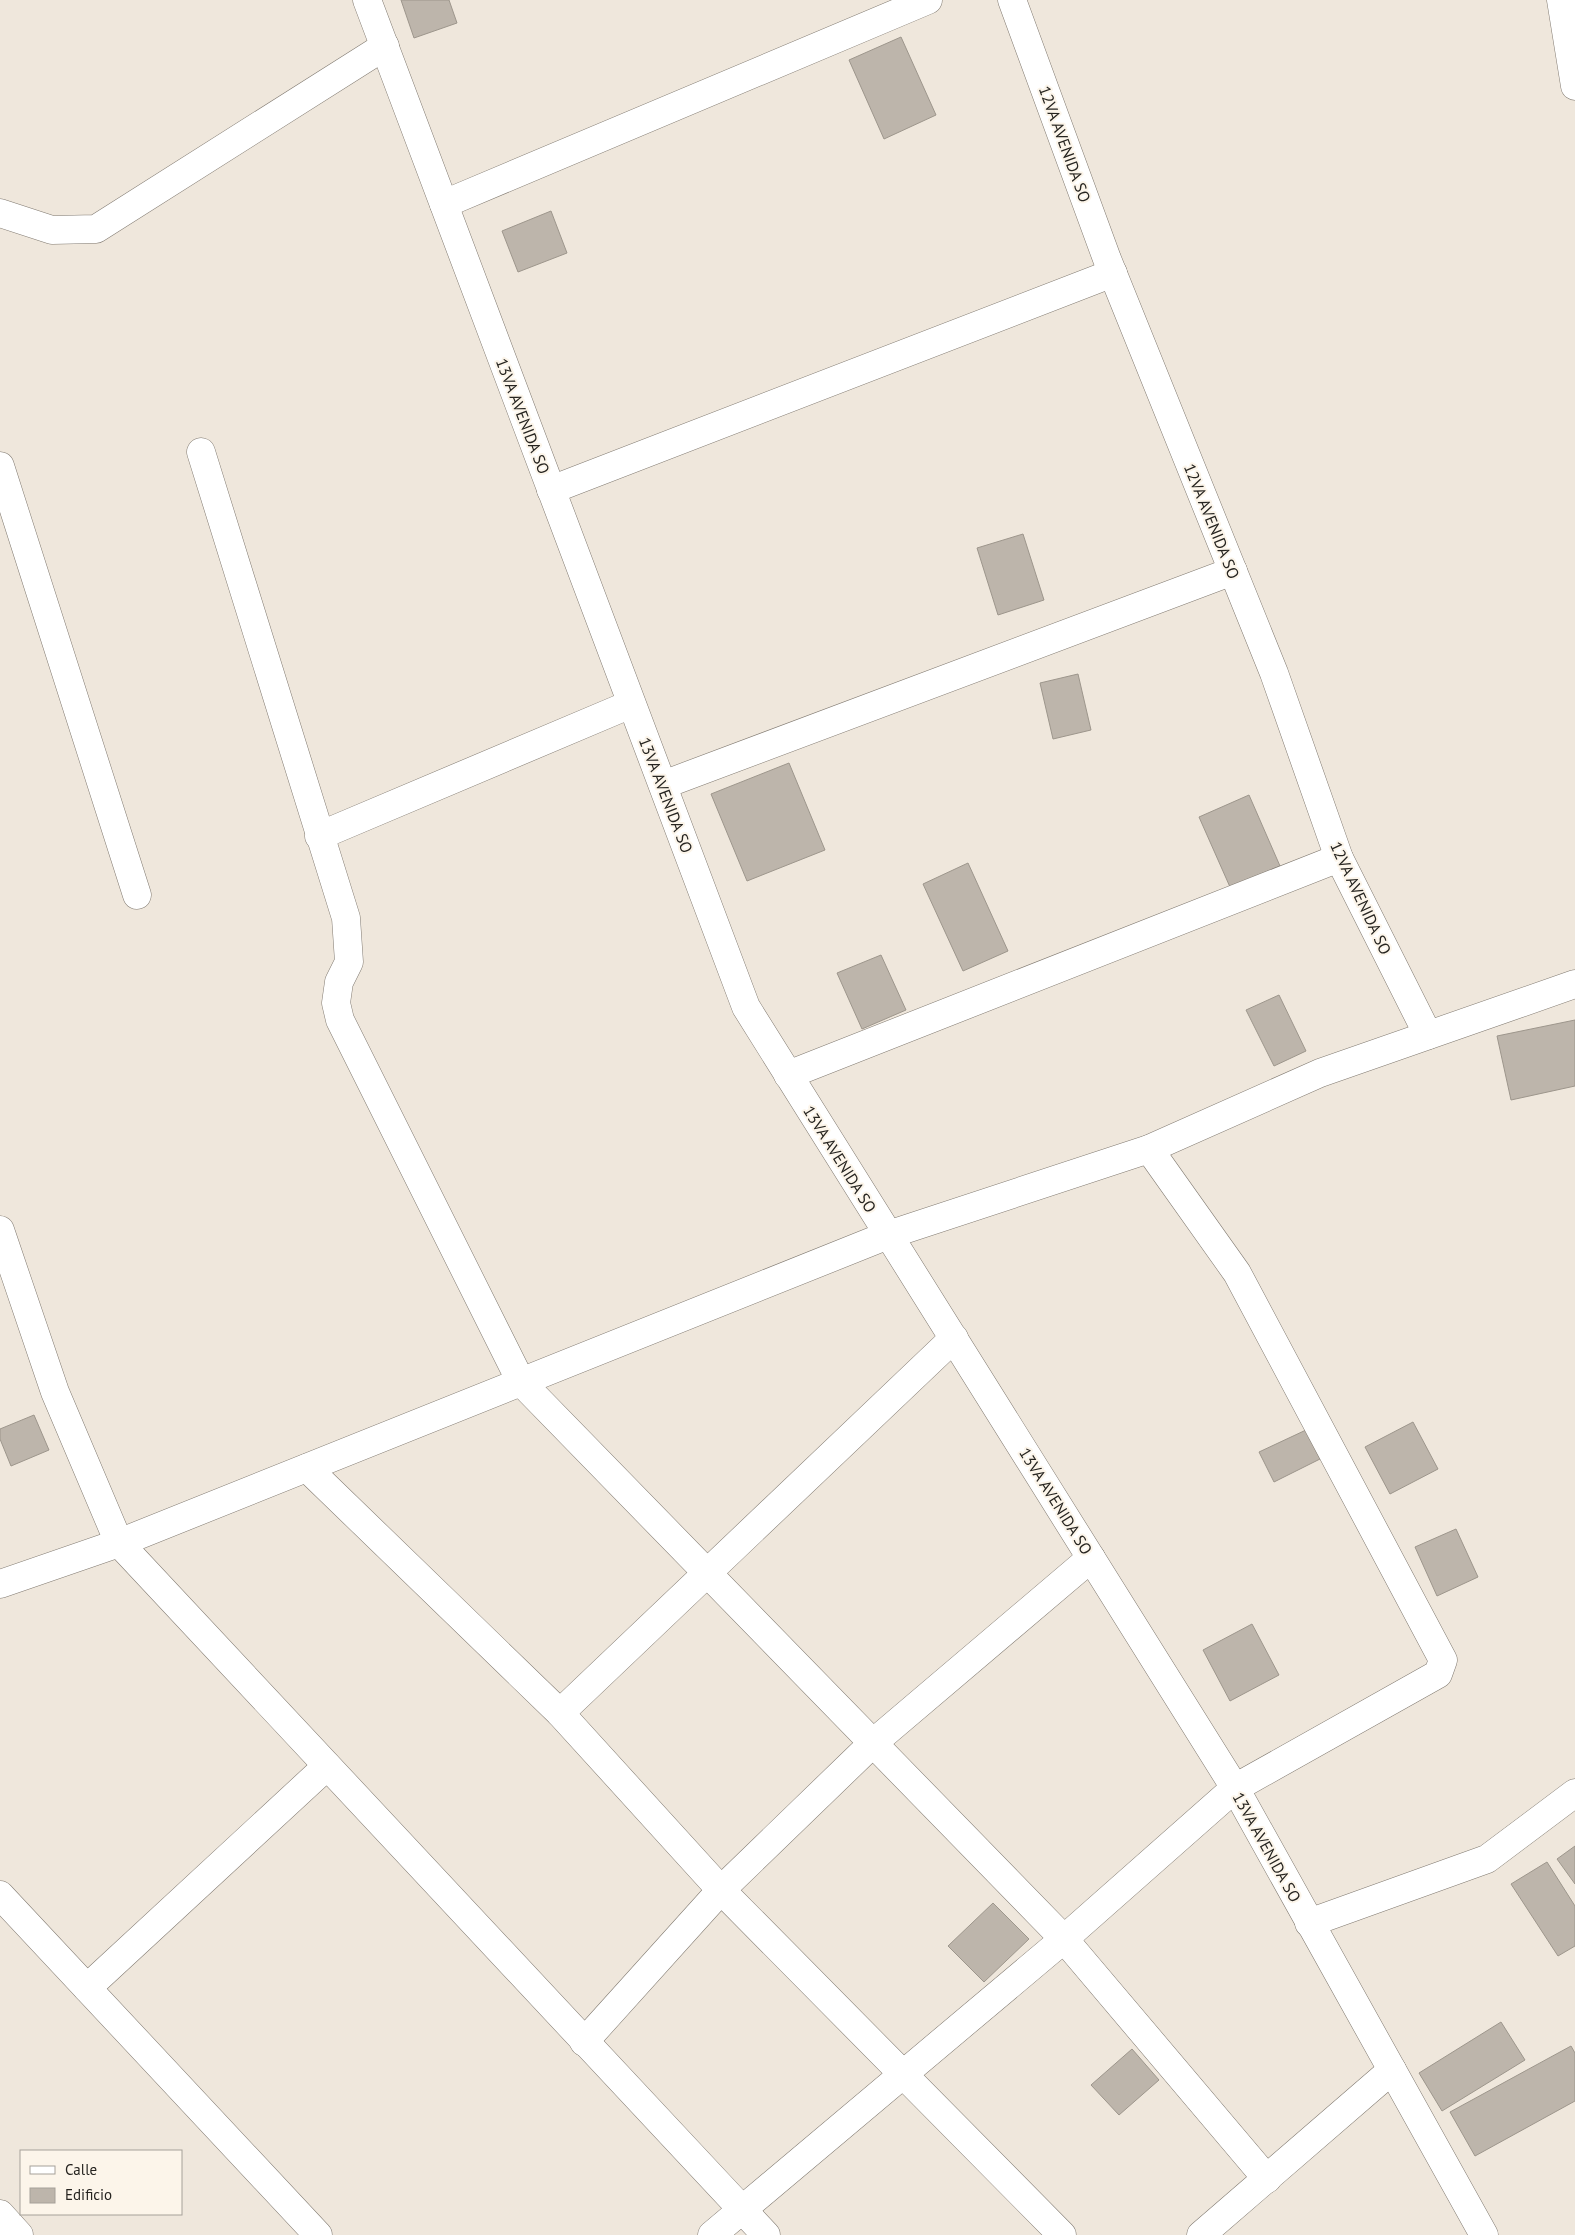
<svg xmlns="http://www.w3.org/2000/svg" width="1575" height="2235" font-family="'PT Sans',sans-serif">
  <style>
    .building { fill: #bdb5ab; stroke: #9d968c }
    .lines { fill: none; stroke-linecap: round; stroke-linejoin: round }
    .street-casing { stroke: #817a71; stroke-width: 29 }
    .street { stroke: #fff; stroke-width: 28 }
    .labels { text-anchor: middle; stroke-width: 4; stroke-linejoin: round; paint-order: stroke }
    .street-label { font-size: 16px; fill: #262420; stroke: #fcf5ea }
  </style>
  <rect width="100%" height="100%" fill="#efe7dc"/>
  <g class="building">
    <path d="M401,0H449L457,23L414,38Z"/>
    <path d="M901,37L936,115L884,139L849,60Z"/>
    <path d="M551,211L567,253L518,272L502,231Z"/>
    <path d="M1023,534L1044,600L998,615L977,548Z"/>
    <path d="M1078,674L1091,730L1053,739L1040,683Z"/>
    <path d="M789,763L825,850L747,881L711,794Z"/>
    <path d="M1249,795L1280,866L1230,887L1199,817Z"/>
    <path d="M968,863L1008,951L963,971L923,884Z"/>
    <path d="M881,955L906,1010L862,1029L837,973Z"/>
    <path d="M1279,995L1306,1051L1274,1066L1246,1010Z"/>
    <path d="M1575,1020V1086L1511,1100L1497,1036Z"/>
    <path d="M34,1415L49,1450L11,1466L0,1439V1429Z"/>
    <path d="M1413,1422L1438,1469L1390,1494L1365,1447Z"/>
    <path d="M1306,1430L1320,1459L1274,1482L1259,1452Z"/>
    <path d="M1456,1529L1478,1577L1437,1596L1415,1547Z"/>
    <path d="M1252,1624L1279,1675L1230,1701L1203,1650Z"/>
    <path d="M1575,1846V1884L1557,1859Z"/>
    <path d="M1547,1862L1575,1906V1946L1558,1956L1511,1884Z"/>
    <path d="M993,1903L1029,1939L984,1982L948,1946Z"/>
    <path d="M1501,2022L1525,2060L1442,2111L1419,2073Z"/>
    <path d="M1571,2046L1575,2053V2101L1475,2156L1450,2112Z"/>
    <path d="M1132,2049L1159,2080L1119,2115L1091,2085Z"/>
  </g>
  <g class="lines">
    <g class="street-casing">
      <g id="street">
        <path d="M367,0L746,1007L1235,1788L1484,2235"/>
        <path d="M1012,0L1107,259L1274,673L1339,858L1428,1035"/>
        <path d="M1561,0L1575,86"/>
        <path d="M444,204L928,0"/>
        <path d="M0,213L52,230L96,229L385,46"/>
        <path d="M201,452L346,918L349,962L339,982L336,1003L340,1020L521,1382L1064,1939L1267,2179"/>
        <path d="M0,466L137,895"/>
        <path d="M551,490L1113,273"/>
        <path d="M663,785L1233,571"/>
        <path d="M319,836L631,704"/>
        <path d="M788,1075L1339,858"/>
        <path d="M0,1230L55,1392L119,1543L766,2235"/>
        <path d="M307,1468L560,1713L721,1890L1062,2235"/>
        <path d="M0,1584L119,1543L888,1235L1149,1149L1320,1073L1575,984"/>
        <path d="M560,1713L954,1338"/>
        <path d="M0,1895L318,2235"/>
        <path d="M1309,1923L1487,1859L1575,1793"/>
        <path d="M87,1988L327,1766"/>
        <path d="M584,2042L721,1890L873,1743L1091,1558"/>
        <path d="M0,2214L19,2235"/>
        <path d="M712,2235L1064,1939L1235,1788L1438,1674L1443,1660L1237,1273L1149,1149"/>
        <path d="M1201,2235L1392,2070"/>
      </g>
    </g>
    <use href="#street" class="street"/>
  </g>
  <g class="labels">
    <g class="street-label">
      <text transform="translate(1065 144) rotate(70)" y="6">12VA AVENIDA SO</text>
      <text transform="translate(523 416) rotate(69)" y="6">13VA AVENIDA SO</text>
      <text transform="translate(1212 521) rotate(68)" y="6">12VA AVENIDA SO</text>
      <text transform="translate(666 795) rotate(69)" y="6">13VA AVENIDA SO</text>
      <text transform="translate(1361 898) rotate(65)" y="6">12VA AVENIDA SO</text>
      <text transform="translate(840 1159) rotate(58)" y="6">13VA AVENIDA SO</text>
      <text transform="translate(1056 1501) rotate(58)" y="6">13VA AVENIDA SO</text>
      <text transform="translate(1267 1847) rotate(61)" y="6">13VA AVENIDA SO</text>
    </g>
  </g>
  <rect x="20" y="2150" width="162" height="65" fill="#fcf5ea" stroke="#a6a199"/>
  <rect x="30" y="2166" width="25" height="8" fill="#ffffff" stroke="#a6a199"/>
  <text x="65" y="2175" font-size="15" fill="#262420">Calle</text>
  <rect x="30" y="2188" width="25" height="15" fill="#bdb5ab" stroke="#a6a199"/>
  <text x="65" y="2200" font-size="15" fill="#262420">Edificio</text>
</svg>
